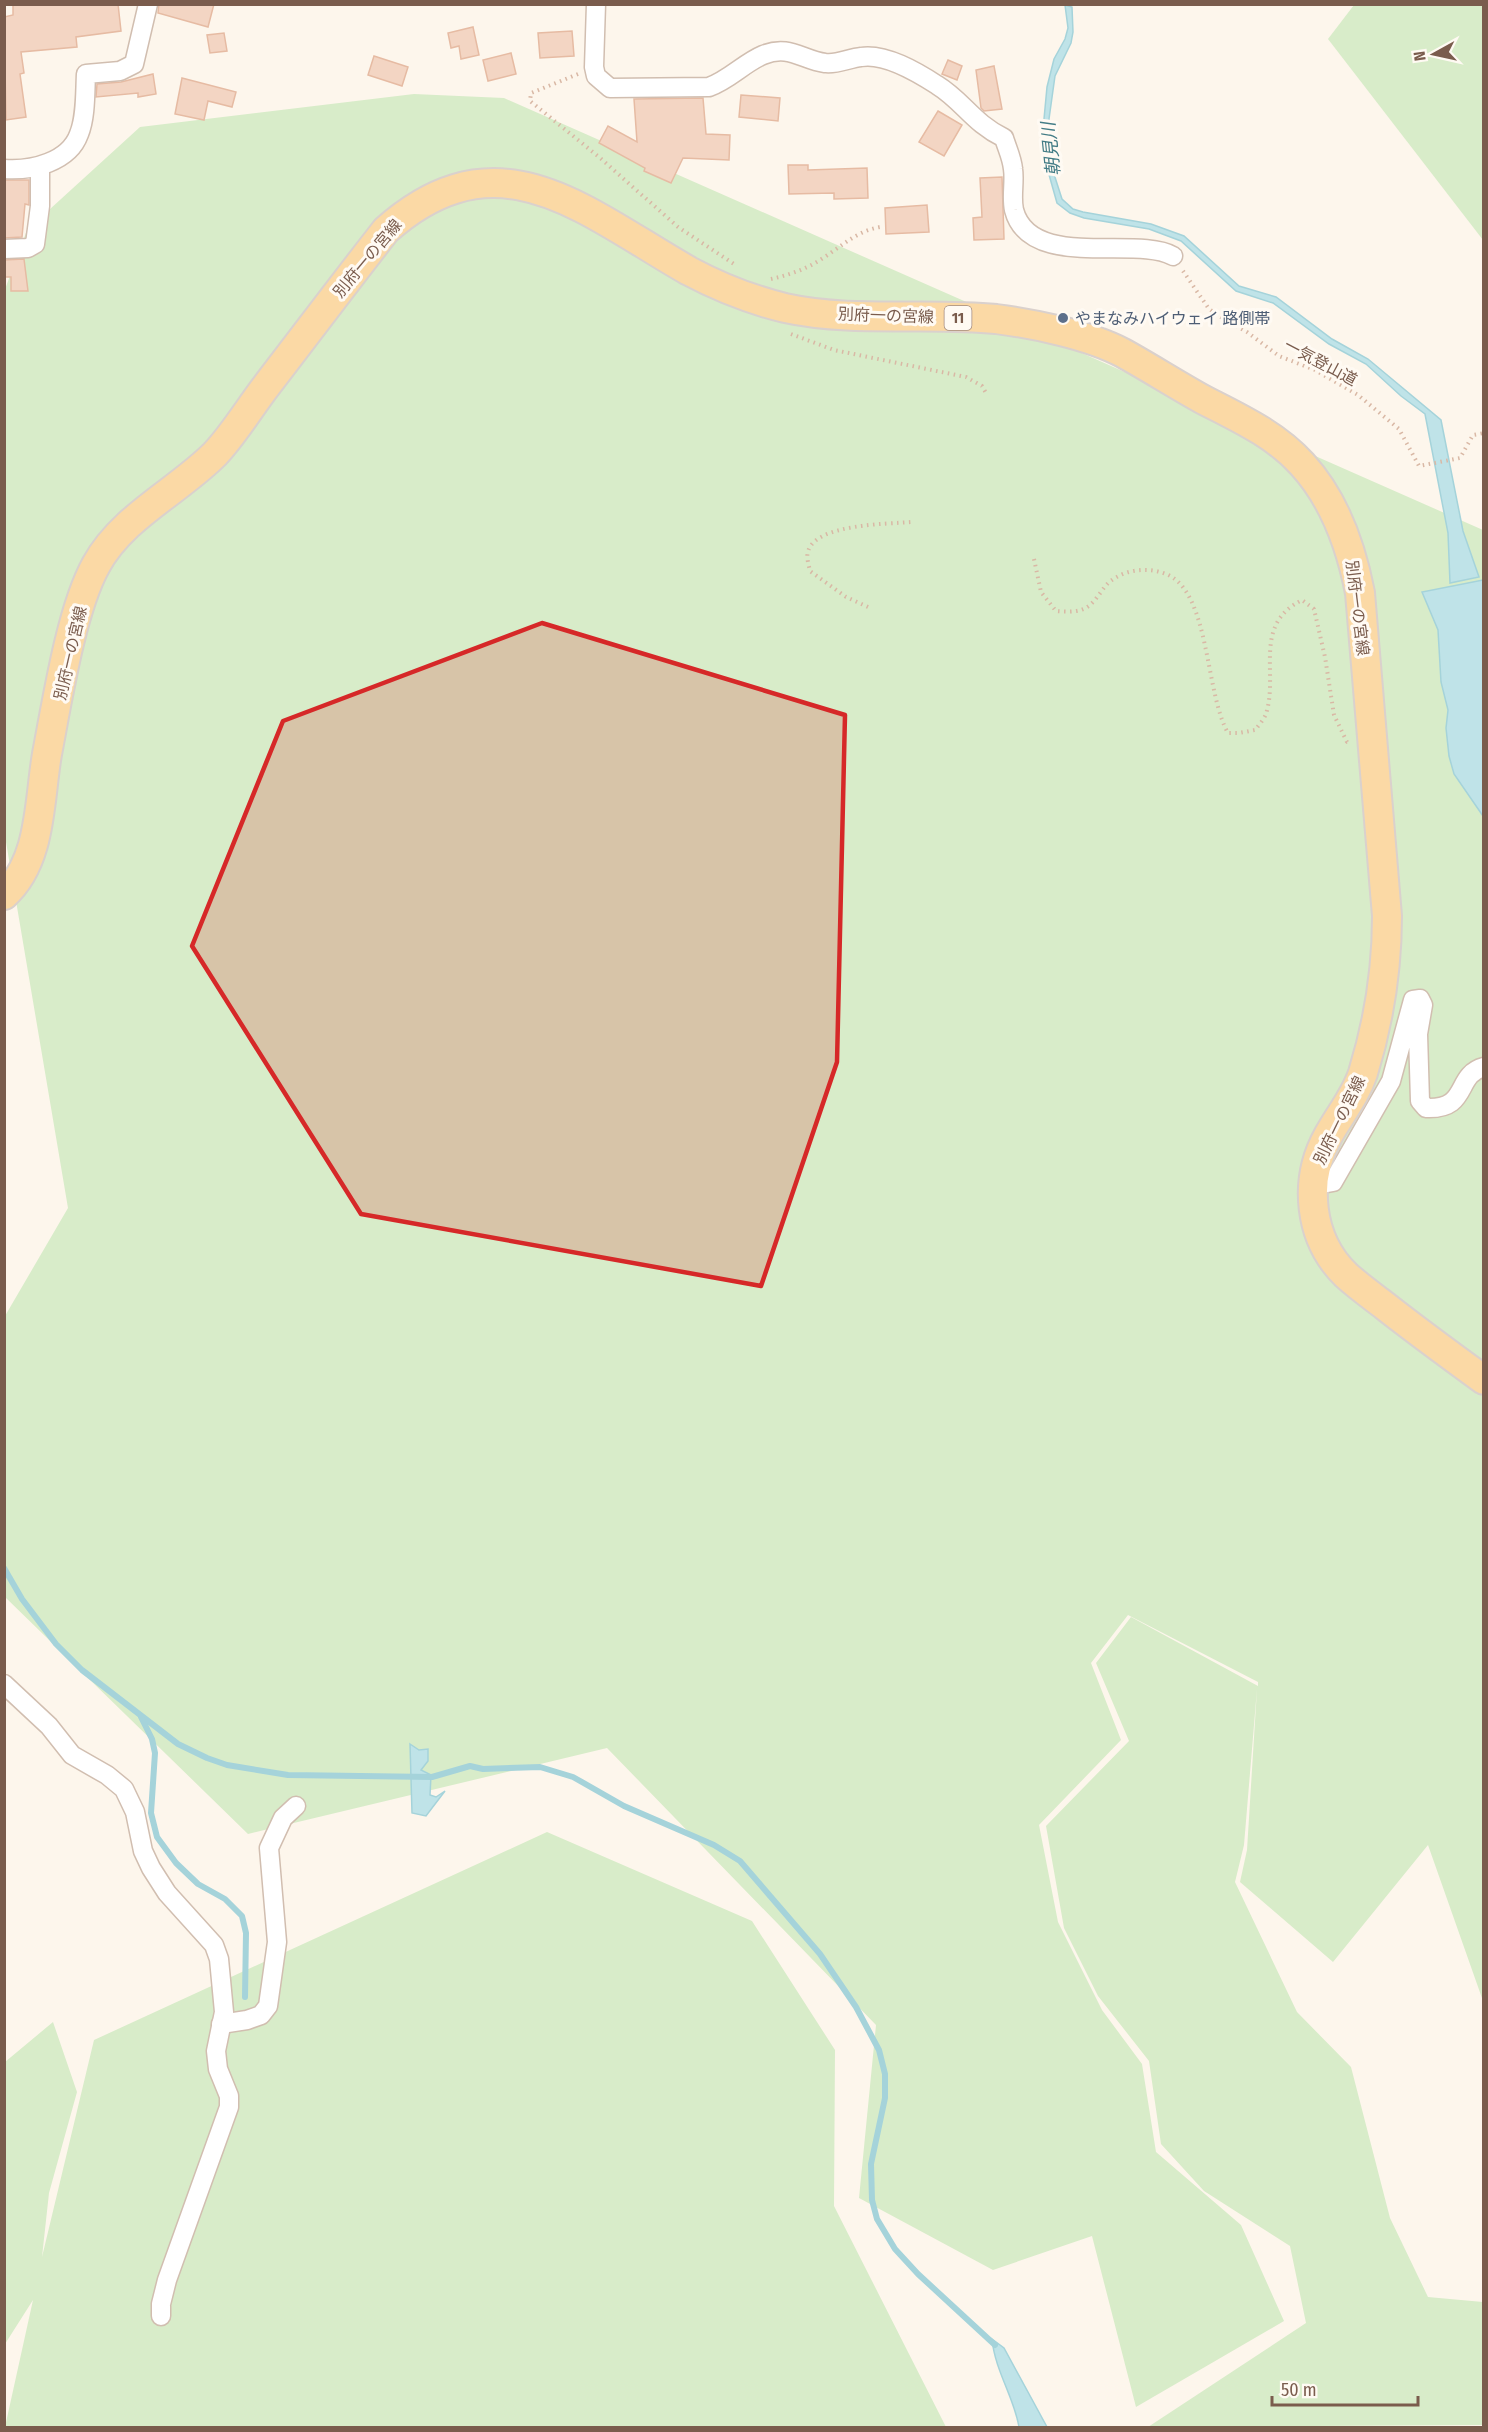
<svg xmlns="http://www.w3.org/2000/svg" width="1488" height="2432" font-family="'Fira Sans Condensed','Noto Sans JP',sans-serif">
  <style>
    .green { fill: #d8ecc9 }
    .water { fill: #bfe3e8; stroke: #a5d3da; stroke-width: 1.5 }
    .lines { fill: none; stroke-linecap: round; stroke-linejoin: round }
    .stream { stroke: #a5d3da; stroke-width: 6 }
    .building { fill: #f3d5c3; stroke: #e6bba3; stroke-width: 1.5 }
    .street-casing { stroke: #d1beb0; stroke-width: 21 }
    .primary-casing { stroke: #dad1cd; stroke-width: 32 }
    .path { stroke: #d9b8a5; stroke-width: 4; stroke-dasharray: 1.5 4.5; stroke-linecap: butt }
    .street { stroke: #fff; stroke-width: 18 }
    .primary { stroke: #fbd9a5; stroke-width: 28 }
    .marked { fill: #d62828; fill-opacity: 0.2; stroke: #d62828; stroke-width: 4.5; stroke-linejoin: round }
    .service-dot { fill: #5c6f8a; stroke: #fffaf3; stroke-width: 2 }
    .labels { text-anchor: middle; stroke-width: 6; stroke-linejoin: round; paint-order: stroke }
    .shield { fill: #fffaf3; stroke: #a28b7f; stroke-width: 1.5 }
    .shield-label { font-size: 15px; font-weight: bold; fill: #7a5c4d }
    .street-label { font-size: 16px; fill: #7a5c4d; stroke: #fffaf3 }
    .service-label { font-size: 16px; fill: #4e5e75; stroke: #fffaf3; text-anchor: start }
    .water-label { font-size: 18px; font-style: italic; fill: #437c86; stroke: #fffaf3 }
  </style>
  <rect width="100%" height="100%" fill="#fdf6ec"/>
  <g class="green">
    <path d="M1354,5H1483V240L1328,39Z"/>
    <path d="M414,94L504,98L1483,530V2001L1428,1845L1333,1962L1240,1882L1247,1850L1257,1689L1244,1845L1235,1882L1297,2012L1351,2067L1390,2218L1428,2297L1483,2302V2425L1148,2427L1306,2323L1290,2246L1204,2191L1161,2144L1149,2061L1098,1996L1064,1928L1046,1826L1129,1741L1096,1663L1131,1617L1258,1686V1682L1128,1615L1091,1663L1121,1740L1039,1825L1058,1922L1102,2010L1142,2064L1156,2152L1241,2225L1284,2321L1136,2407L1092,2236L993,2270L859,2198L876,2025L607,1748L248,1834L5,1597V1316L68,1208L5,836L4,292L27,230L140,127Z"/>
    <path d="M547,1832L752,1921L835,2050L834,2206L946,2427H5L33,2300L5,2344V2062L53,2022L77,2092L49,2193L42,2257L94,2040Z"/>
  </g>
  <g class="water">
    <path d="M1065,5L1072,7L1073,32L1071,43L1055,76L1049,119L1053,171L1062,199L1073,209L1083,212L1151,224L1184,236L1239,286L1276,297L1332,339L1368,359L1441,420L1463,531L1479,577L1450,583L1448,533L1425,414L1401,396L1366,364L1329,344L1273,303L1236,291L1181,241L1149,229L1084,218L1070,213L1057,203L1048,171L1044,119L1047,87L1054,59L1065,39L1068,28Z"/>
    <path d="M1483,580H1484L1483,816L1454,774L1449,756L1446,728L1448,710L1441,682L1438,630L1422,592Z"/>
    <path d="M410,1744L419,1750L428,1749V1761L421,1770L431,1775L430,1795L436,1797L445,1791L426,1816L412,1813Z"/>
    <path d="M992,2339L1004,2348L1047,2427H1019C1014,2397 995,2371 992,2339Z"/>
  </g>
  <g class="lines">
    <g class="stream">
      <path d="M4,1568L22,1599L56,1644L82,1670L178,1744L207,1758L227,1765L288,1775L432,1777L470,1766L483,1769L540,1767L573,1777L624,1806L714,1845L740,1861L820,1954L856,2007L879,2050L885,2074V2098L871,2164L872,2200L877,2219L895,2249L918,2274L995,2345"/>
      <path d="M141,1717L152,1739L155,1753L151,1813L157,1837L176,1863L198,1884L225,1899L242,1916L246,1933L245,1997"/>
    </g>
  </g>
  <g class="building">
    <path d="M13,4H118L121,31L76,37L77,47L21,52L24,73L20,74L26,117L6,120L4,17L13,15Z"/>
    <path d="M159,4H214L208,27L158,13Z"/>
    <path d="M473,27L479,55L461,59L459,46L451,48L448,33Z"/>
    <path d="M572,31L574,56L540,58L538,33Z"/>
    <path d="M224,33L227,51L210,53L207,35Z"/>
    <path d="M511,53L516,74L488,81L483,60Z"/>
    <path d="M374,56L408,67L402,86L368,75Z"/>
    <path d="M948,60L962,66L957,80L942,74Z"/>
    <path d="M994,66L1002,109L984,111L981,108L976,70Z"/>
    <path d="M153,74L156,94L138,97V93L96,97L97,84L121,82Z"/>
    <path d="M182,78L236,92L232,107L208,101L204,120L175,114Z"/>
    <path d="M741,95L780,98L778,121L739,117Z"/>
    <path d="M703,98L706,134L730,135L729,160L683,158L671,183L644,171L645,168L599,143L608,126L637,142L634,99Z"/>
    <path d="M938,111L962,125L944,156L919,142Z"/>
    <path d="M788,165H808V170L867,168L868,198L834,199V193L789,194Z"/>
    <path d="M1002,177L1004,239L974,240L973,218L982,217L980,178Z"/>
    <path d="M4,180H29V205L25,204L22,237L4,238Z"/>
    <path d="M927,205L929,232L886,234L885,208Z"/>
    <path d="M24,259L28,291H11V277H4V260Z"/>
  </g>
  <g class="lines">
    <g class="street-casing">
      <g id="street">
        <path d="M596,4L594,67L596,76L610,88L709,87C729,80 744,63 763,55C789,44 802,60 825,63C836,65 850,58 861,57C885,53 917,72 937,85C963,101 973,123 1004,138C1007,148 1012,158 1013,169C1015,182 1011,197 1014,210C1030,271 1137,235 1173,256"/>
        <path d="M4,169C32,171 69,162 79,134C86,117 85,92 86,74L120,71L134,64L148,4"/>
        <path d="M4,249L28,248L35,244L40,206V167"/>
        <path d="M1311,1186L1333,1182L1391,1081L1413,1000L1420,999L1423,1005L1418,1034L1420,1101L1426,1108C1470,1110 1454,1075 1484,1067"/>
        <path d="M4,1684L49,1726L72,1755L107,1775L124,1789L135,1812L143,1851L151,1868L167,1893L214,1945L219,1959L224,2012L216,2051L218,2069L229,2096V2107L167,2280L161,2304V2316"/>
        <path d="M221,2024L247,2020L261,2015L268,2006L277,1942L269,1848L283,1818L296,1806"/>
      </g>
    </g>
    <g class="primary-casing">
      <path id="primary" d="M4,895C42,861 39,800 47,754C57,702 71,610 96,565C122,517 177,492 215,454C234,434 250,407 267,385C307,333 346,281 386,230C499,130 585,212 689,271C719,287 752,300 785,308C853,323 927,312 996,319C1035,324 1089,335 1123,353C1150,368 1175,384 1202,399C1237,417 1275,434 1302,464C1335,500 1351,546 1360,593L1387,916C1387,971 1379,1021 1363,1073C1355,1097 1340,1114 1328,1136C1303,1181 1309,1239 1346,1275C1358,1286 1372,1296 1385,1306C1418,1332 1451,1356 1484,1380"/>
    </g>
    <g class="path">
      <path d="M578,74L531,93L530,101L599,157L678,227L737,266"/>
      <path d="M1183,271L1209,309L1219,316L1247,332L1279,356L1315,370L1358,395L1399,429L1419,466L1460,458L1473,435L1484,433"/>
      <path d="M771,279C789,275 807,269 823,258C842,246 857,231 880,227"/>
      <path d="M791,334L834,350L966,377L982,386L986,393"/>
      <path d="M1034,559L1041,592L1056,611C1068,612 1082,613 1091,604C1099,597 1104,585 1112,580C1127,569 1149,567 1166,574C1210,591 1205,693 1228,733H1239L1255,730C1259,725 1264,719 1266,714C1279,673 1252,625 1302,600L1314,609L1325,657L1334,715L1347,742H1350"/>
      <path d="M868,607L846,597L810,571C809,566 806,557 808,552C814,524 887,524 911,522"/>
    </g>
    <use href="#street" class="street"/>
    <use href="#primary" class="primary"/>
  </g>
  <path class="marked" d="M542,623L845,715L837,1062L761,1286L361,1214L192,946L283,721Z"/>
  <circle class="service-dot" cx="1063" cy="318" r="6"/>
  <g class="labels">
    <rect class="shield" x="944.5" y="306" width="27" height="24" rx="4.5"/>
    <g class="shield-label">
      <text x="958" y="323">11</text>
    </g>
    <g class="street-label">
      <text transform="translate(367 258) rotate(-50)" y="6">別府一の宮線</text>
      <text transform="translate(886 315) rotate(2)" y="6">別府一の宮線</text>
      <text transform="translate(1321 362) rotate(28)" y="6">一気登山道</text>
      <text transform="translate(1358 608) rotate(83)" y="6">別府一の宮線</text>
      <text transform="translate(70 653) rotate(-77)" y="6">別府一の宮線</text>
      <text transform="translate(1339 1120) rotate(-64)" y="6">別府一の宮線</text>
    </g>
    <g class="service-label">
      <text x="1075" y="324">やまなみハイウェイ 路側帯</text>
    </g>
    <g class="water-label">
      <text transform="translate(1051 149) rotate(-96)" y="6">朝見川</text>
    </g>
  </g>
  <rect width="1488" height="2432" fill="none" stroke="#7a5c4d" stroke-width="12"/>
  <g transform="translate(1434 54) rotate(262)" stroke="#fffaf3" stroke-width="4.5" paint-order="stroke">
  <path d="M0-4.5L10 22L0 15L-10 22Z" fill="#7a5c4d"/>
  <text y="-9" font-size="16" font-weight="bold" text-anchor="middle" fill="#7a5c4d">N</text>
  </g>
  <path d="M1272 2396v9h146v-9" fill="none" stroke="#7a5c4d" stroke-width="3"/>
  <text x="1281" y="2396" font-size="18" fill="#7a5c4d" stroke="#fffaf3" stroke-width="4.5" paint-order="stroke">50 m</text>
</svg>
